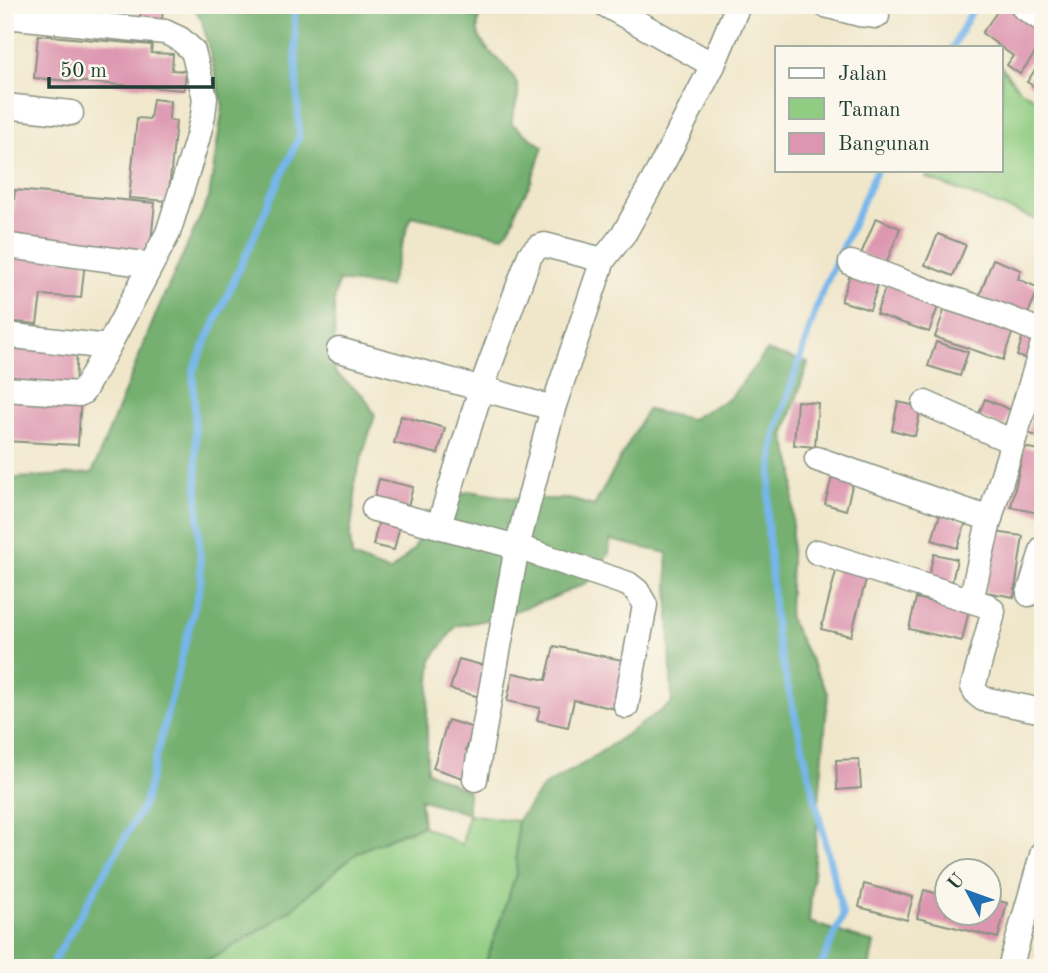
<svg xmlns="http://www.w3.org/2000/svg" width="1048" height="973" font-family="'Old Standard TT',serif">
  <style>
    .green { fill: #90cc82; stroke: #58845b; stroke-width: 2 }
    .forest { fill: #74b070; stroke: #4a7652; stroke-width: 2 }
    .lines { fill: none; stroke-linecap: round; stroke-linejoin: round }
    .stream { stroke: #76b6ea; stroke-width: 7 }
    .building { fill: #dd96b0 }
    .minor-casing { stroke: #889280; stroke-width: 27 }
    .minor { stroke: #fff; stroke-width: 24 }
  </style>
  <rect width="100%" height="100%" fill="#fbf7ec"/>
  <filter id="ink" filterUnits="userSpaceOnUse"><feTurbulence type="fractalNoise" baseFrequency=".0143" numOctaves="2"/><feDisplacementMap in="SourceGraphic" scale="14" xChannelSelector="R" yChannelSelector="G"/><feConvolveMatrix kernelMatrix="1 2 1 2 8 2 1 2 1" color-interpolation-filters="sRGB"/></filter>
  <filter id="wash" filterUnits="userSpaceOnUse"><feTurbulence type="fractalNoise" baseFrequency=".00686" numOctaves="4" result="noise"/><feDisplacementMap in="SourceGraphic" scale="28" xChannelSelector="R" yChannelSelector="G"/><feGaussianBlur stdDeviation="1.57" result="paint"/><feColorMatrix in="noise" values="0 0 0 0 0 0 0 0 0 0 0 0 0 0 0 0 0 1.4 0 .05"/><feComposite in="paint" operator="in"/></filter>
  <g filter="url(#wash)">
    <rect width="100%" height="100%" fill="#f0e7cb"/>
    <g class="green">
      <path d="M1001,67L1019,89L1043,103V222L926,178L936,170H1001Z"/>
      <path d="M468,814L517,821L516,874L484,968H186C220,955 265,930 293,907C315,890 335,867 359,852C378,841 402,833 423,826L462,845Z"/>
    </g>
    <path class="forest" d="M193,5H479C482,14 476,23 478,32C484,58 521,67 518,96C516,105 513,114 511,123L543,147L531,182L516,210L514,220L509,229L502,236L411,216L389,287L338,281L334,301L335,373L364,396L375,415L355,479V498L350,535L352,557L390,572L414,549L430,511L469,491L519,499H570L594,506L647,410L691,419L730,398L767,351L808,363L784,436L794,470L789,618L828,694L809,922L874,943L869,968H484L516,874L517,821L544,786L586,762L672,703L667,553L610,540L609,554L588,582L550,599L487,620L456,626L432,659L427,716V771L468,791V814L420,799L423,826L404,832L360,851L343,864L293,908L276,920L218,955L186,968H5V479L92,473L158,309L209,198L223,106L202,21Z"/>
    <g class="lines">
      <g class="stream">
        <path d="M953,47L975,5"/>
        <path d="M50,968L144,804L201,582L193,371L299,137L294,5"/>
        <path d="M820,968L843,916L776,636L767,518L775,435L820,297L877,170"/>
      </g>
    </g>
    <g id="blocks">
      <g class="building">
        <path d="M14,5H108V12L14,7Z"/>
        <path d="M141,5H163L162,21L140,20Z"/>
        <path d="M1002,5H1009L1043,30V42L1020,74L1007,65L1013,56L982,33Z"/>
        <path d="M38,35L152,45L151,53L173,54L172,70L186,71L184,90L34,78Z"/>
        <path d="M1043,58V92L1027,82Z"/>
        <path d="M153,99L170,101L169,120L176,121L168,201L129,198L137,118L150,119Z"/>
        <path d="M15,190L155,203L150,252L10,239Z"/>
        <path d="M876,218L900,228L886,264L861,254Z"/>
        <path d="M938,234L966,245L953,276L925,265Z"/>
        <path d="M7,253L85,261L81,298L41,295L37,324L5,321V273Z"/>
        <path d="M993,259L1021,270L1018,279L1039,288L1027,316L979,297Z"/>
        <path d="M851,272L879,281L870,310L841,301Z"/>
        <path d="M887,283L940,301L929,332L876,314Z"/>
        <path d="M947,302L1015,325L1003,360L935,337Z"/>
        <path d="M1024,331L1038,336L1031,360L1017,356Z"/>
        <path d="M9,342L77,346L75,388L5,384Z"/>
        <path d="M936,342L968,352L960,376L928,366Z"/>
        <path d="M5,392L81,396L78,445L5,441Z"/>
        <path d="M1038,396L1043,397V438L1027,433Z"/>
        <path d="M985,399L1011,410L1004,427L978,416Z"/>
        <path d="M797,401L818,403L815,447L794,445Z"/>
        <path d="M898,402L921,407L915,436L892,430Z"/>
        <path d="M401,416L445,428L438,454L394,443Z"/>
        <path d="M1024,447L1043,451L1042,514L1011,507Z"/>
        <path d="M833,473L854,478L846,510L825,504Z"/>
        <path d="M379,479L413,487L407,510L373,502Z"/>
        <path d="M940,514L966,522L957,548L932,540Z"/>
        <path d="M380,516L401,521L394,550L373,545Z"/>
        <path d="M994,532L1023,536L1014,597L985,592Z"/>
        <path d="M934,554L957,559L951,587L927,582Z"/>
        <path d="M838,564L868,572L851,636L821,629Z"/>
        <path d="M916,598L969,610L962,641L909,629Z"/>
        <path d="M554,646L627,661L616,709L574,700L568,727L537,720L540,708L507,701L513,673L546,680Z"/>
        <path d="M459,659L489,667L480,697L450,689Z"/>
        <path d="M448,720L474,728L466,750L472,752L463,778L433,768Z"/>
        <path d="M859,759L861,788L837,790L836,760Z"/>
        <path d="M864,884L913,897L907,920L859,907Z"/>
        <path d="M924,890L946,896V914H988V898L1007,903L998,938L917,918Z"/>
      </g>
    </g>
  </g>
  <g filter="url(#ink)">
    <use href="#blocks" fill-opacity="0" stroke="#889280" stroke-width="2"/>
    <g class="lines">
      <g class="minor-casing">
        <g id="minor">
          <path d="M606,5L713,65"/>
          <path d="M825,5L859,14L877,16"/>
          <path d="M1023,7L1043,20"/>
          <path d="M5,16L165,32L180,39L193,51L205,98L203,115L197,140L168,233L108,347L83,392L79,394L5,389"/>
          <path d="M5,106L71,113"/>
          <path d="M9,246L151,265"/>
          <path d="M851,263C881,273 910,285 939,295C975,306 1009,317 1043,333"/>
          <path d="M6,335L108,347"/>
          <path d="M339,350L553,408"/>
          <path d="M925,403L1013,442"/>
          <path d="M817,459L990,519"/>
          <path d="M374,509L517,547L628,584L637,591L645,605L626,706"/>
          <path d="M439,525L481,389L530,255L538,247L545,245L603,260"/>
          <path d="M817,552L988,606L993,611L992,617L973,687L977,694L983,699L1043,711"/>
          <path d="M1029,594L1043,548"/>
          <path d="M971,600C978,572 983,543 991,515C1007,458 1027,401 1043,343"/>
          <path d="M475,779L517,547L553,408L603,260L625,232L664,161L713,65L738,5"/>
          <path d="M1010,968L1043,852"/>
        </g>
      </g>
      <use href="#minor" class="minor"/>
    </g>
  </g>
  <rect width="1048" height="973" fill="none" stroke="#fbf7ec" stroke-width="28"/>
  <rect x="775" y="46" width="228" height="126" fill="#fbf7ec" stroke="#a3ada2" stroke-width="2"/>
  <rect x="789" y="68" width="35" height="10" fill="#ffffff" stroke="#a3ada2" stroke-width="2"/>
  <text x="838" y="80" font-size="21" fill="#1f3d34">Jalan</text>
  <rect x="789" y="98" width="35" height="21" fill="#90cc82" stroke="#a3ada2" stroke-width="2"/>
  <text x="838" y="116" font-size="21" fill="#1f3d34">Taman</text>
  <rect x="789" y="133" width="35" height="21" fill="#dd96b0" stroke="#a3ada2" stroke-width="2"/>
  <text x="838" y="150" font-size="21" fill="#1f3d34">Bangunan</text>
  <g transform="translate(968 892) rotate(311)"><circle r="33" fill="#fbf7ec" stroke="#a3ada2" stroke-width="2"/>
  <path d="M0-5L12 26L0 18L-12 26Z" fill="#1f6fb2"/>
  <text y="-10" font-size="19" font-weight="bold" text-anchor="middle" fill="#1f3d34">U</text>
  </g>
  <path d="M49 77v10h164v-10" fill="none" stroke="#1f3d34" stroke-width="3.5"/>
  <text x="60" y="77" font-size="21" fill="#1f3d34" stroke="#fbf7ec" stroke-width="5" paint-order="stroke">50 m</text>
</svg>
